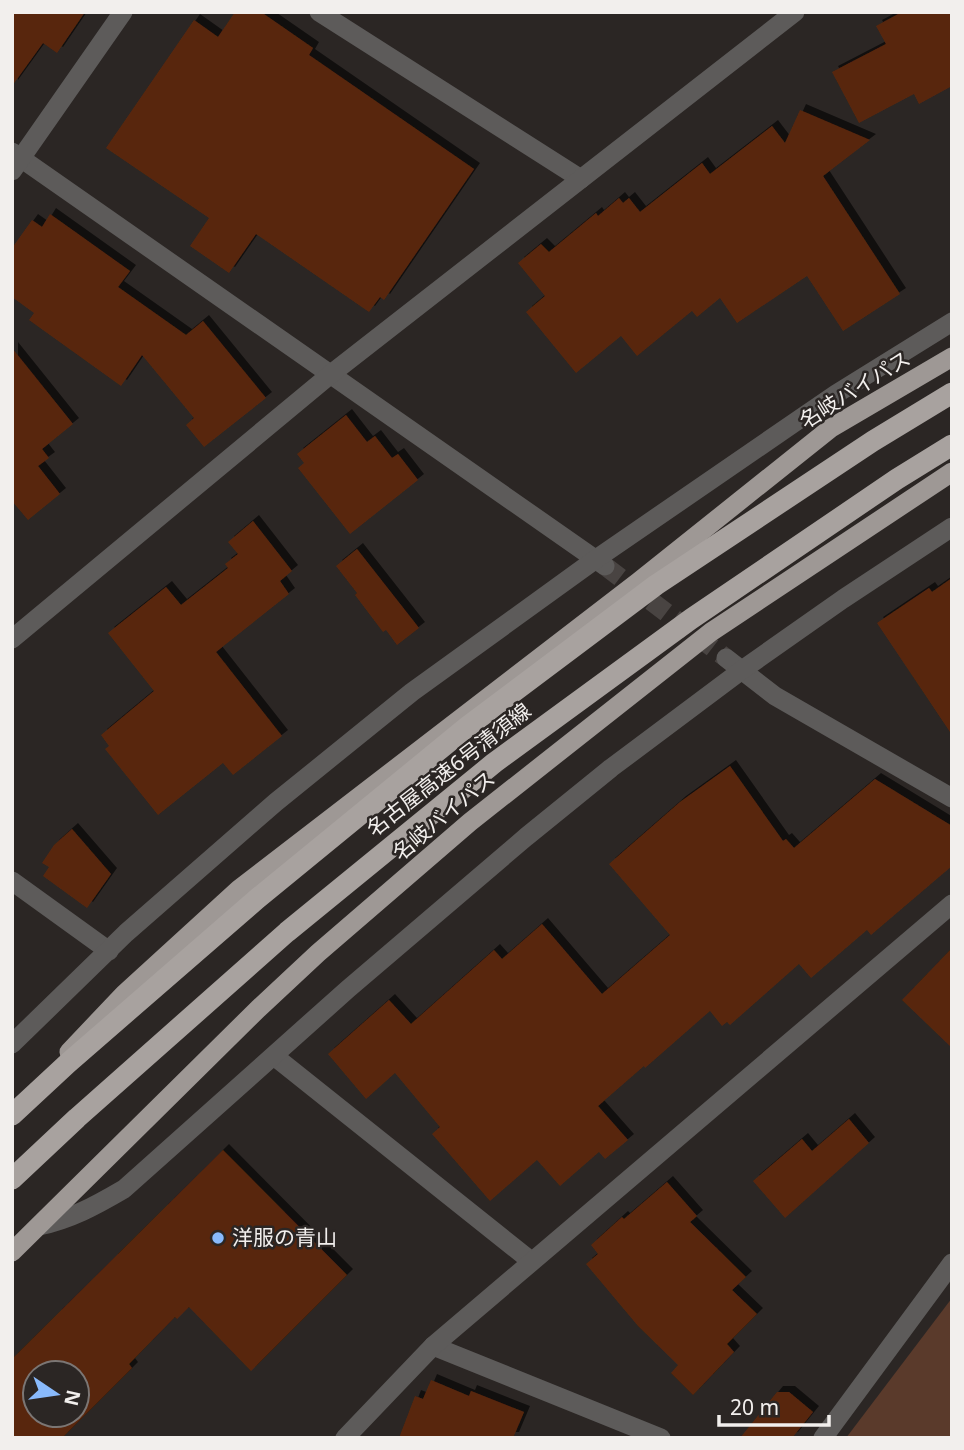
<svg xmlns="http://www.w3.org/2000/svg" width="964" height="1450" font-family="'Noto Sans','Noto Sans JP',sans-serif">
  <style>
    .green { fill: #5a3a2b }
    .building { fill: #58270d; fill-rule: evenodd; filter: url(#shadow) }
    .lines { fill: none; stroke-linecap: round; stroke-linejoin: round }
    .minor-tunnel { stroke: #494442; stroke-width: 19; stroke-dasharray: 19 10; stroke-linecap: butt }
    .minor { stroke: #5d5b5a; stroke-width: 19 }
    .trunk { stroke: #9e9895; stroke-width: 19 }
    .motorway-bridge { stroke: #a8a29f; stroke-width: 21 }
    .poi-dot { fill: #89bafc; stroke: #2b2624; stroke-width: 2.5 }
    .labels { text-anchor: middle; stroke-width: 5; stroke-linejoin: round; paint-order: stroke }
    .street-label { font-size: 21px; fill: #f2efed; stroke: #2b2624 }
    .poi-label { font-size: 21px; fill: #f2efed; stroke: #2b2624; text-anchor: start }
  </style>
  <defs>
    <filter id="shadow"><feDropShadow dx="6" dy="-6" stdDeviation="0" flood-color="#0009"/></filter>
  </defs>
  <rect width="100%" height="100%" fill="#2b2624"/>
  <path class="green" d="M952,1298V1438H846Z"/>
  <g class="building">
    <path d="M12,12H85L57,53L43,43L12,86Z"/>
    <path d="M235,12H261L313,48L309,55L474,169L384,300L380,297L369,312L256,234L229,273L190,246L209,218L106,148L194,20L218,37Z"/>
    <path d="M902,12H952V86L919,104L914,94L859,123L832,72L886,44L876,26Z"/>
    <path d="M800,110L870,140L823,176L900,294L843,331L807,276L737,323L720,298L697,317L692,311L637,356L621,336L576,373L526,312L545,296L518,263L541,244L549,252L596,213L598,216L619,198L623,203L629,198L640,212L702,163L710,174L772,126L785,143Z"/>
    <path d="M50,214L130,271L118,287L186,335L203,321L266,398L204,447L186,425L194,418L142,355L121,386L29,320L34,313L12,297V248L32,220L42,227Z"/>
    <path d="M12,348L73,424L42,449L49,458L38,466L60,494L28,520L12,501Z"/>
    <path d="M346,415L367,442L375,436L392,458L398,454L418,480L350,534L298,468L304,463L297,454Z"/>
    <path d="M253,521L292,571L280,581L289,594L216,652L282,736L233,775L223,763L158,815L105,749L109,746L101,735L154,691L108,633L166,587L181,605L228,568L225,564L238,554L228,542Z"/>
    <path d="M357,549L419,628L397,645L386,630L383,632L355,595L357,593L336,566Z"/>
    <path d="M952,578V735L877,623L929,588L932,592Z"/>
    <path d="M730,766L783,841L786,839L794,848L875,779L952,826V866L871,935L867,930L811,978L799,964L730,1025L727,1022L722,1026L710,1011L645,1068L644,1066L598,1106L628,1140L605,1159L599,1152L560,1186L537,1160L490,1201L432,1134L440,1127L395,1073L366,1099L328,1054L389,1000L411,1024L494,950L502,959L542,924L602,994L670,935L609,864L680,802Z"/>
    <path d="M72,829L111,874L87,908L43,876L49,867L42,863L54,845Z"/>
    <path d="M952,948V1048L902,1000Z"/>
    <path d="M849,1119L869,1143L785,1218L753,1181L802,1139L812,1151Z"/>
    <path d="M223,1150L347,1275L251,1371L189,1307L177,1319L175,1317L129,1364L132,1368L62,1438H12V1359ZM35,1373H77V1415H35Z"/>
    <path d="M667,1182L697,1216L690,1222L746,1277L732,1290L757,1314L727,1344L734,1352L693,1395L671,1373L678,1365L638,1326L586,1264L598,1254L591,1245L622,1217L624,1219Z"/>
    <path d="M431,1380L469,1396L471,1391L524,1412L513,1438H399L415,1396L423,1399Z"/>
    <path d="M777,1392H789L813,1412L792,1438H740Z"/>
  </g>
  <g class="lines">
    <path class="minor-tunnel" d="M605,566L726,658"/>
    <g class="minor">
      <path d="M319,12L581,179"/>
      <path d="M12,152L605,566"/>
      <path d="M12,171L123,12"/>
      <path d="M12,639L331,374L795,12"/>
      <path d="M726,658L775,696L952,798"/>
      <path d="M12,881L109,951"/>
      <path d="M12,1044L126,933L276,802L412,692L596,559L836,394L952,322"/>
      <path d="M274,1056L531,1261"/>
      <path d="M39,1226C71,1219 95,1206 124,1189L348,989L526,837L611,768L742,670L843,599L952,527"/>
      <path d="M433,1346L661,1438"/>
      <path d="M345,1438L433,1346L952,904"/>
      <path d="M823,1438L952,1263"/>
    </g>
    <g class="trunk">
      <path d="M69,1052L124,994L239,889L638,582L831,428L952,357"/>
      <path d="M12,1252L258,1009L318,953L470,822L711,632L952,472"/>
    </g>
    <g class="motorway-bridge">
      <path d="M12,1115L68,1063L258,898L467,727L656,585L873,441L952,393"/>
      <path d="M12,1179L77,1118L287,932L494,763L691,619L897,479L952,445"/>
    </g>
  </g>
  <circle class="poi-dot" cx="218" cy="1238" r="7"/>
  <g class="labels">
    <g class="street-label">
      <text transform="translate(855 390) rotate(-32)" y="7">名岐バイパス</text>
      <text transform="translate(449 770) rotate(-38)" y="7">名古屋高速6号清須線</text>
      <text transform="translate(444 816) rotate(-40)" y="7">名岐バイパス</text>
    </g>
    <g class="poi-label">
      <text x="232" y="1245">洋服の青山</text>
    </g>
  </g>
  <rect width="964" height="1450" fill="none" stroke="#f2efed" stroke-width="28"/>
  <g transform="translate(56 1394) rotate(103)"><circle r="33" fill="#2b2624" stroke="#7b7674" stroke-width="2"/>
  <path d="M0-5L12 26L0 18L-12 26Z" fill="#89bafc"/>
  <text y="-10" font-size="19" font-weight="bold" text-anchor="middle" fill="#f2efed">N</text>
  </g>
  <path d="M719 1415v10h110v-10" fill="none" stroke="#f2efed" stroke-width="3.5"/>
  <text x="730" y="1415" font-size="21" fill="#f2efed" stroke="#2b2624" stroke-width="5" paint-order="stroke">20 m</text>
</svg>
